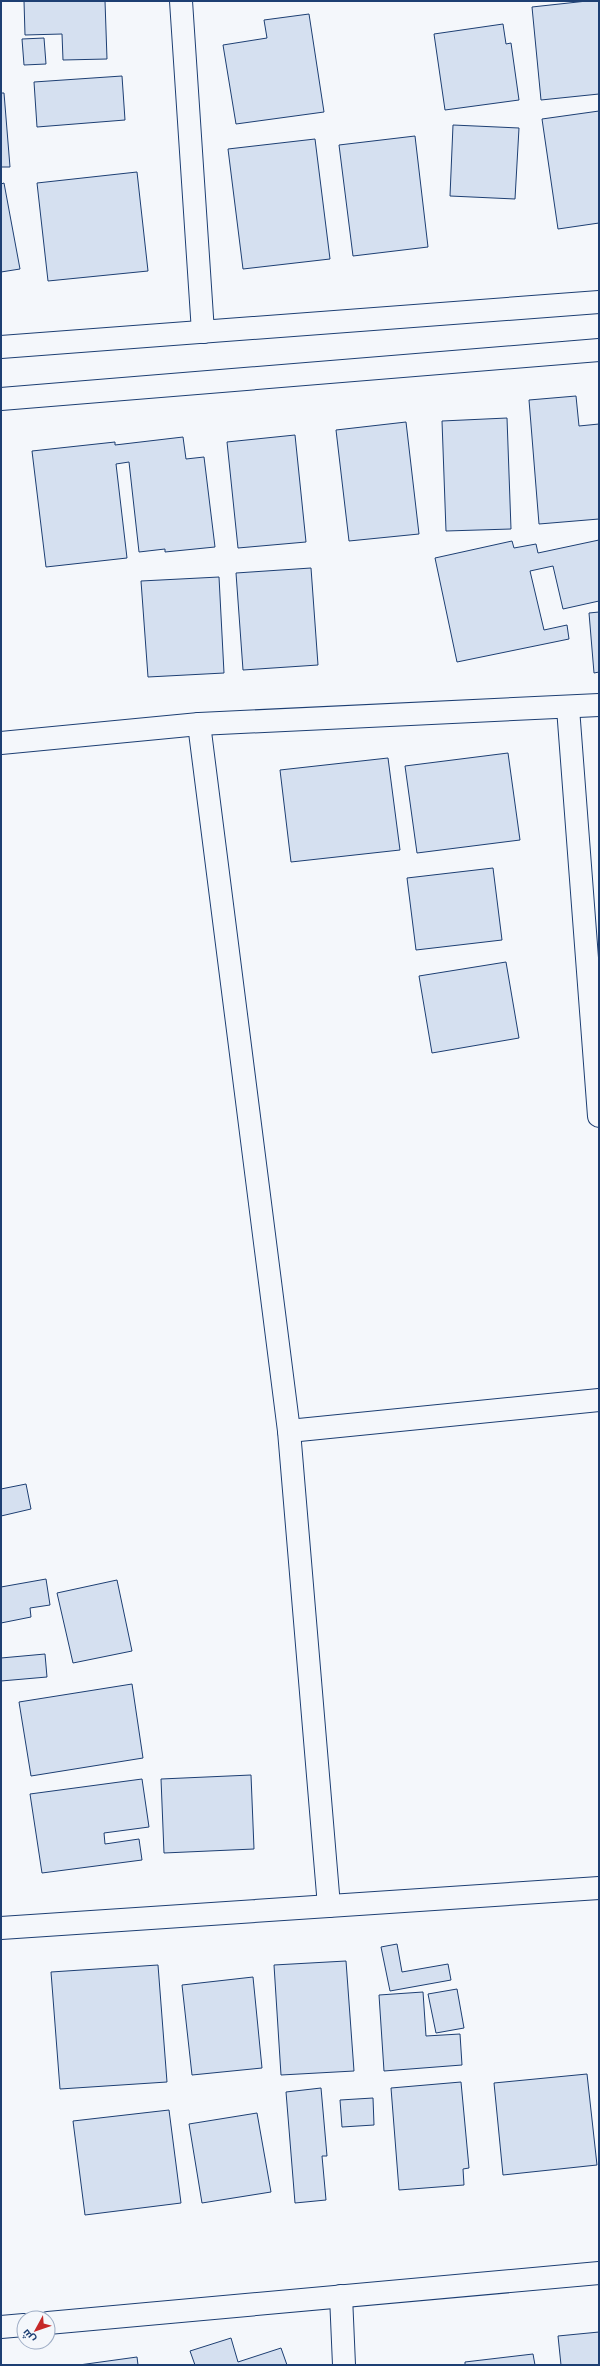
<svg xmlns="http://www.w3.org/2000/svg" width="600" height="2366" font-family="Bitter,Cairo,serif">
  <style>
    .building { fill: #d5e0f0; stroke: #1d3f73 }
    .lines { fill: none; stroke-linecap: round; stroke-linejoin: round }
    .minor-casing { stroke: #1d3f73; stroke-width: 24 }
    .minor { stroke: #f4f7fb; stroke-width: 22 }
  </style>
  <rect width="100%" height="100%" fill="#f4f7fb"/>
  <g class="building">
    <path d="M24,1H105L107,59L63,60L62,34L25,35Z"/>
    <path d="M587,1H599V94L541,100L532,7Z"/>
    <path d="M309,14L324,112L236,124L223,45L267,38L264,20Z"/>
    <path d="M503,24L506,44L511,43L519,100L445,110L434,34Z"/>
    <path d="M44,38L46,64L24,65L22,39Z"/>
    <path d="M122,76L125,120L37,127L34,82Z"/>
    <path d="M1,93H4L10,167H1Z"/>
    <path d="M599,111V223L558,229L542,119Z"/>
    <path d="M453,125L519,128L515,199L450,196Z"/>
    <path d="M415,136L428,247L353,256L339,145Z"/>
    <path d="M315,139L330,259L243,269L228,149Z"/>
    <path d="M137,172L148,271L48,281L37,183Z"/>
    <path d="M4,183L20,269L1,272V184Z"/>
    <path d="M576,396L579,426L599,424V519L539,524L529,400Z"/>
    <path d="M507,418L511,529L446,531L442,421Z"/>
    <path d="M406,422L419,534L349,541L336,430Z"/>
    <path d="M295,435L306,542L238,548L227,442Z"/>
    <path d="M183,437L186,459L204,457L215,547L165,552V549L139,552L129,462L116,464L127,558L46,567L32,451L115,442V445Z"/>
    <path d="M599,540V601L563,609L553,566L530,571L544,630L567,625L569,639L457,662L435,558L512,541L514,548L536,544L538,553Z"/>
    <path d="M311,568L318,665L243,670L236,573Z"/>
    <path d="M219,577L224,673L148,677L141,581Z"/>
    <path d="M599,612V672L594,673L589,613Z"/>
    <path d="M508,753L520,840L417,853L405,766Z"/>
    <path d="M388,758L400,850L291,862L280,770Z"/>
    <path d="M493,868L502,940L416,950L407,878Z"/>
    <path d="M506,962L519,1038L432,1053L419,976Z"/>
    <path d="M26,1484L31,1509L1,1516V1489Z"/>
    <path d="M46,1579L50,1605L30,1608L31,1617L1,1623V1587Z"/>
    <path d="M117,1580L132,1651L73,1663L57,1593Z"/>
    <path d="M45,1654L47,1677L1,1681V1658Z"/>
    <path d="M132,1684L143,1758L31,1776L19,1702Z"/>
    <path d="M251,1775L254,1849L164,1853L161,1779Z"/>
    <path d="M142,1779L149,1827L104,1833L105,1844L139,1839L142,1860L42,1873L30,1794Z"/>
    <path d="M397,1944L402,1972L448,1964L451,1980L390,1991L381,1947Z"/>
    <path d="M346,1961L354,2071L281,2075L274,1965Z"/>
    <path d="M158,1965L167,2082L60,2089L51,1972Z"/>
    <path d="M253,1977L262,2068L192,2075L182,1985Z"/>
    <path d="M457,1989L464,2028L436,2033L428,1994Z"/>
    <path d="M423,1992L426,2036L460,2034L462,2065L384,2071L379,1995Z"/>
    <path d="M587,2074L597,2165L503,2175L494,2083Z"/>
    <path d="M461,2082L469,2168L463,2169L464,2185L399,2190L391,2088Z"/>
    <path d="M321,2088L327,2156H322L326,2200L295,2203L286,2092Z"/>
    <path d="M373,2098L374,2125L342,2127L340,2100Z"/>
    <path d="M169,2110L181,2203L85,2215L73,2121Z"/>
    <path d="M257,2113L271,2192L202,2203L189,2124Z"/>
    <path d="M599,2332V2365H561L558,2336Z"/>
    <path d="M231,2338L238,2362L281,2348L287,2365H195L190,2351Z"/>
    <path d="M533,2354L535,2365H465V2362Z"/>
    <path d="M137,2357L138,2365H79Z"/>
  </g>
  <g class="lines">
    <g class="minor-casing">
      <g id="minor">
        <path d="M181,1L203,332"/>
        <path d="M1,347L599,302"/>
        <path d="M1,399L599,350"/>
        <path d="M568,708L599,1116"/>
        <path d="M199,724L289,1431L329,1906"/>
        <path d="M1,743L199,724L599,705"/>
        <path d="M289,1431L599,1400"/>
        <path d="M1,1928L599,1888"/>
        <path d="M341,2296L344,2365"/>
        <path d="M48,2323L599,2273"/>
        <path d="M1,2327L24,2325"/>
      </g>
    </g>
    <use href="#minor" class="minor"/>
  </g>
  <rect width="600" height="2366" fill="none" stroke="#1d3f73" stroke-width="4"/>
  <g transform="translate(36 2330) rotate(230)"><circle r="19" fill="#f4f7fb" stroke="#9eadc5"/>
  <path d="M0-3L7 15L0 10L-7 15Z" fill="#c62828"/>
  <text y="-6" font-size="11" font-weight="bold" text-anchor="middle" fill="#1d3f73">ش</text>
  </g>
</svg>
